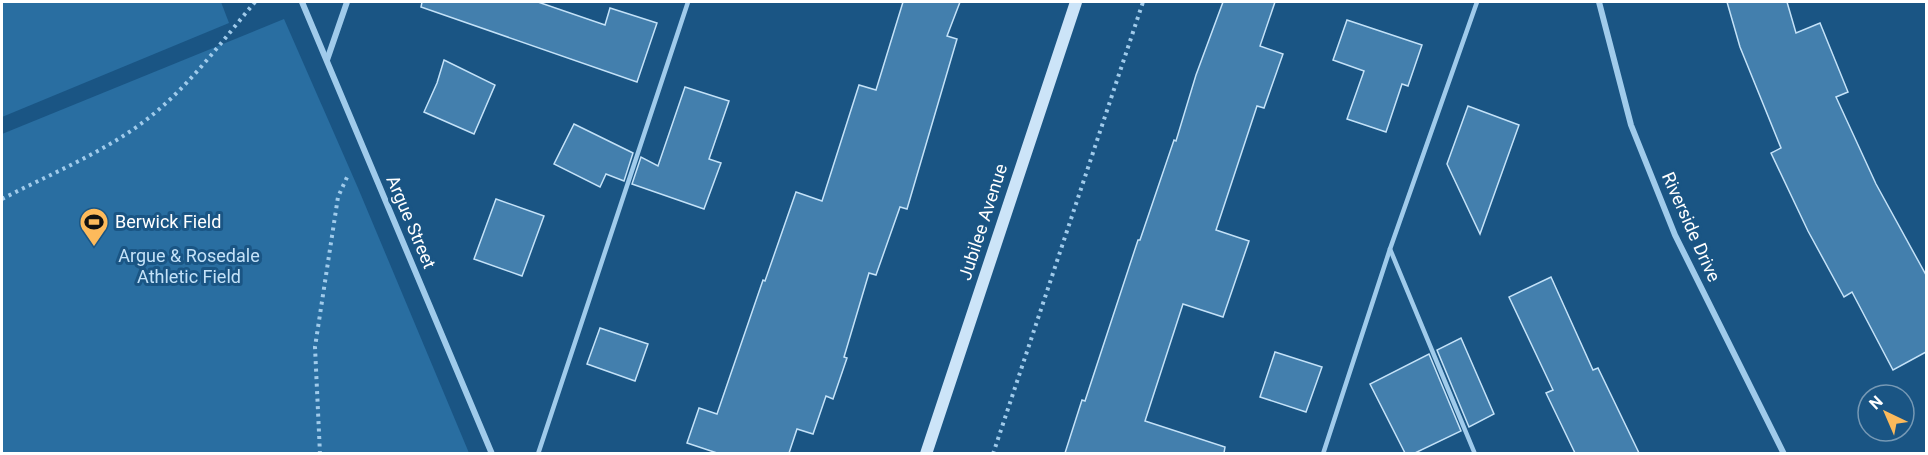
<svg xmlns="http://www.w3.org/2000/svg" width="1928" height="455" font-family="Roboto,sans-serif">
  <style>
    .green { fill: #296ea1 }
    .building { fill: #437fad; stroke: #c4e2f8; stroke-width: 1.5 }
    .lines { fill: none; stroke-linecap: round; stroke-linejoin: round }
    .path { stroke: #a0cbeb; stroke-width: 4; stroke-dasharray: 3 4.5; stroke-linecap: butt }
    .service { stroke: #a0cbeb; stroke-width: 4.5 }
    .minor { stroke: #a0cbeb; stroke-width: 6 }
    .secondary { stroke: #cce4f8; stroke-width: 12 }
    .labels { text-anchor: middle; stroke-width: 6; stroke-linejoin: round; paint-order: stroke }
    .poi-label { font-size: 18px; fill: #fff; stroke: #1a5584; text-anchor: start }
    .street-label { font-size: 18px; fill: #fff; stroke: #1a5584 }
    .park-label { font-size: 18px; fill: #c4e2f8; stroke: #1a5584 }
  </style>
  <rect width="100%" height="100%" fill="#1a5584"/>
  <g class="green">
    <path d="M2,2H221L229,23L2,117Z"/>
    <path d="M284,19L358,188L469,453H2V134Z"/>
  </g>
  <g class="building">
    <path d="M422,2H538L605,25L610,8L657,23L637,82L421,7Z"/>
    <path d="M903,2H960L947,36L957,39L907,209L900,207L876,275L869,273L844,357L847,358L833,399L826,396L813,434L797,429L789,453H717L687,443L699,408L717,414L763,280L765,281L796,192L822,201L859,85L876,90Z"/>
    <path d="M1223,2H1275L1260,46L1283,54L1264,108L1257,106L1216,230L1249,241L1223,317L1183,304L1145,421L1225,447L1224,453H1065L1082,400L1085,401L1138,240H1140L1174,140L1176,141L1196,75Z"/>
    <path d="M1727,2H1787L1796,33L1820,23L1848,92L1836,97L1876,184L1926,275V352L1893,370L1852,292L1844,297L1808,231L1771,153L1781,148L1740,47Z"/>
    <path d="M1347,20L1422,45L1408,86L1402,84L1386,132L1347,119L1364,71L1333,60Z"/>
    <path d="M444,60L495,85L474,134L424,112L437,83Z"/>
    <path d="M685,87L729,101L709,159L721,163L704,209L632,184L641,157L658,166Z"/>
    <path d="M1468,106L1519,125L1480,234L1447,164Z"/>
    <path d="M574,124L633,153L624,181L606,174L600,187L554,164Z"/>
    <path d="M496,199L544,216L522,276L474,259Z"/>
    <path d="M1551,277L1593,370L1598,368L1639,453H1575L1546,393L1553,390L1509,297Z"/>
    <path d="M600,328L648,344L635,381L587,364Z"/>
    <path d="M1461,338L1494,414L1469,427L1437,350Z"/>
    <path d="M1275,352L1322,367L1306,412L1260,397Z"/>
    <path d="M1429,354L1461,431L1415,453H1405L1370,384Z"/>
  </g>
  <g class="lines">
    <g class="path">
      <path d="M2,199C50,174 103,153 146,120C188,88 222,41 255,2"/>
      <path d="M320,454L315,347L338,197L348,175"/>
      <path d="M993,454L1143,2"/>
    </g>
    <g class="service">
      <path d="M1390,249L1475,454"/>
      <path d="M538,454L688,2"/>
      <path d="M1323,454L1390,249L1477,2"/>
    </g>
    <g class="minor">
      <path d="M302,2L492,454"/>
      <path d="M1599,2L1631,125L1675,235L1784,454"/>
      <path d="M327,60L347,2"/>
    </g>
    <path class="secondary" d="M926,454L1076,2"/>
  </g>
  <defs>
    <g id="stadium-pin" transform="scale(1.5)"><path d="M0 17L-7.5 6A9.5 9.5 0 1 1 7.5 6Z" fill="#fdba5b" stroke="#1a5584"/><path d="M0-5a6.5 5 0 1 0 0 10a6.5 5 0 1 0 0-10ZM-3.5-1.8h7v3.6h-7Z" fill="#111"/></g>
  </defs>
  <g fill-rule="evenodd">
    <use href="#stadium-pin" x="94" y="222"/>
  </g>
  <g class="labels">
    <g class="poi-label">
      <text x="115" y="228">Berwick Field</text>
    </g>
    <g class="street-label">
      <text transform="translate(411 222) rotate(67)" y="6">Argue Street</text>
      <text transform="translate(983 222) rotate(-72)" y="6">Jubilee Avenue</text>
      <text transform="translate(1691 227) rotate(66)" y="6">Riverside Drive</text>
    </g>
    <g class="park-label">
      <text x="189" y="262">Argue &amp; Rosedale<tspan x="189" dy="21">Athletic Field</tspan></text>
    </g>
  </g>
  <rect width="1928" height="455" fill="none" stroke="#ffffff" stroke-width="6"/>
  <g transform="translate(1886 413) rotate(316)"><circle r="28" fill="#1a5584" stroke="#7699b5" stroke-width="1.5"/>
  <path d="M0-4.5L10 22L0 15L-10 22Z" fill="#fdba5b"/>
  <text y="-9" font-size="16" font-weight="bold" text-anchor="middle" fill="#ffffff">N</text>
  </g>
</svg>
